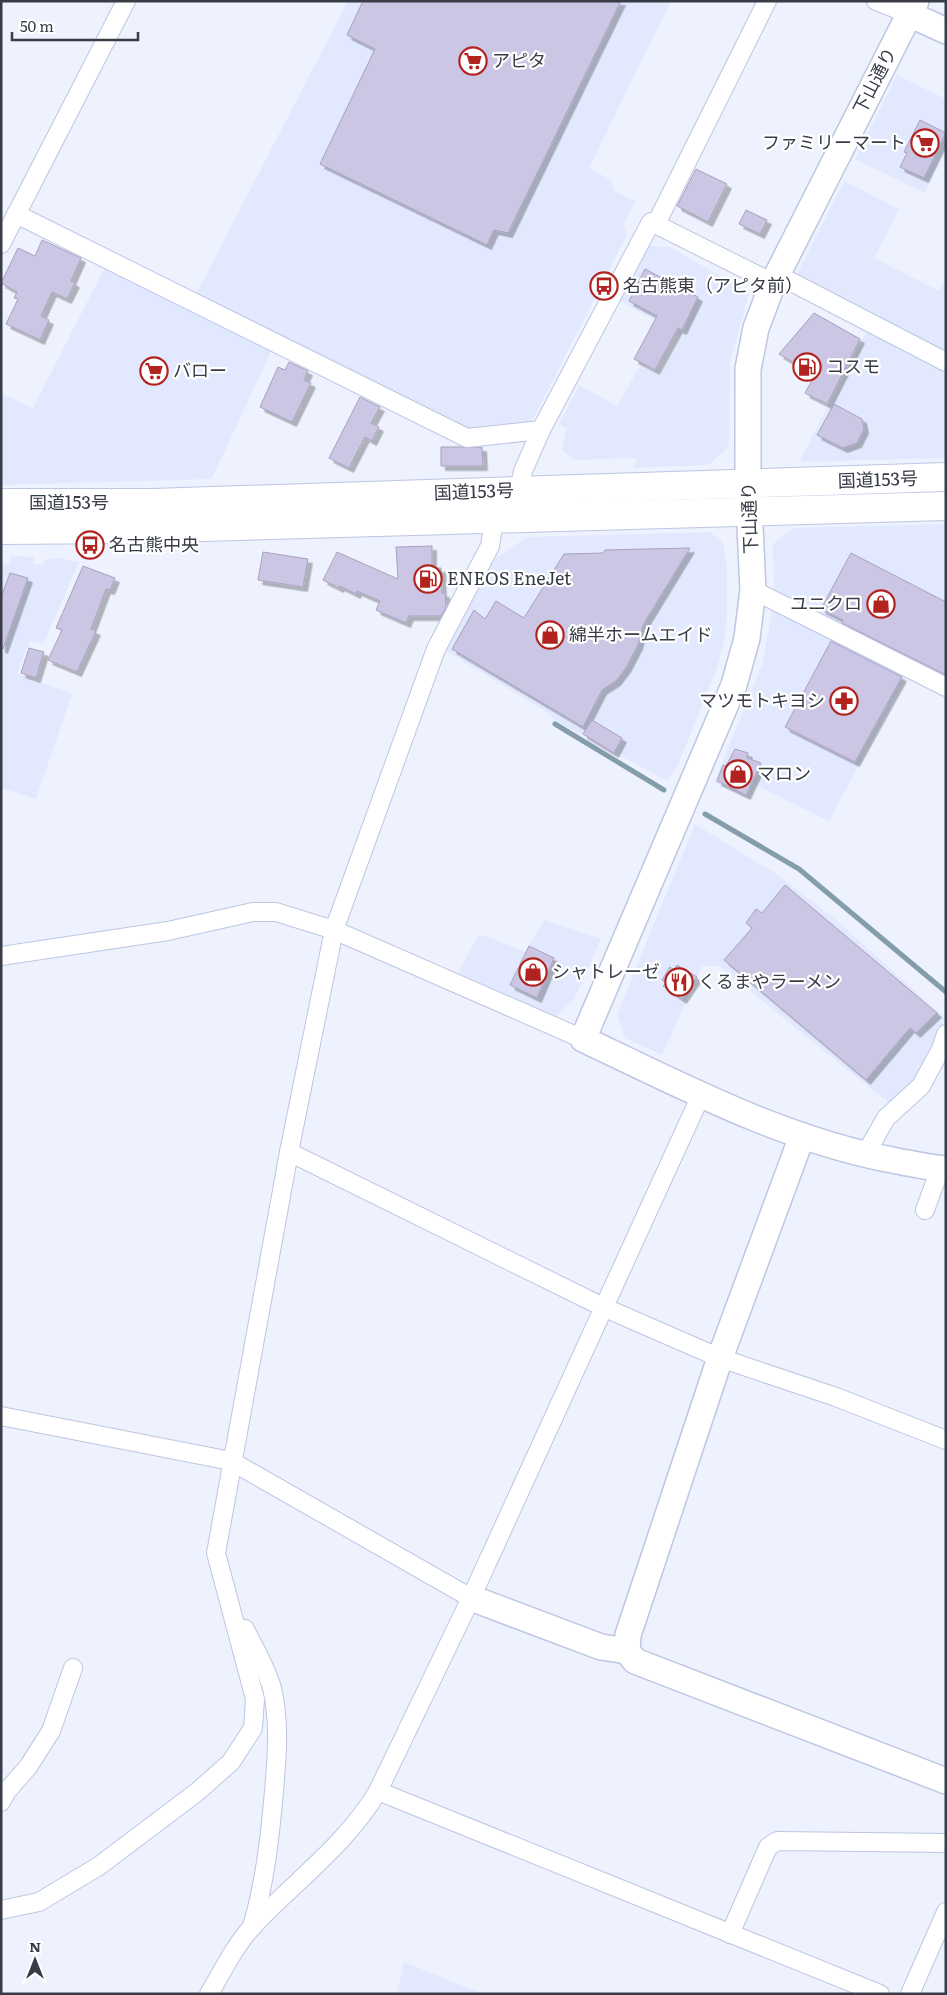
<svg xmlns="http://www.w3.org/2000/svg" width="947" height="1995" font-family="Literata,'Noto Sans JP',serif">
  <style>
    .built { fill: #e2e9ff }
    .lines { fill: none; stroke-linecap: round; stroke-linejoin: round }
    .stream { stroke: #839daa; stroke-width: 5 }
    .building { fill: #ccc6e5; stroke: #a7a1bd; filter: url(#shadow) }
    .street-casing { stroke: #bdc6e2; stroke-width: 20 }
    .secondary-casing { stroke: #bdc6e2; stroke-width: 28 }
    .highway-casing { stroke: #bdc6e2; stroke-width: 30 }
    .street { stroke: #fff; stroke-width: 18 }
    .secondary { stroke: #fff; stroke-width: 25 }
    .highway { stroke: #fff; stroke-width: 28 }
    .labels { text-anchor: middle; stroke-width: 4.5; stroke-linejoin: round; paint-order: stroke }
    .poi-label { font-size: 18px; fill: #383c47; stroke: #fff; text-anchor: start }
    .street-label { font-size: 18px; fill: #383c47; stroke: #fff }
  </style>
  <defs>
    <filter id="shadow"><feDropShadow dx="4.5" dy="4.5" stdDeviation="0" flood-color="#0004"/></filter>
  </defs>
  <rect width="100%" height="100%" fill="#eef2fe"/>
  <g class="built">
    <path d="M348,1H671L589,168L611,180L614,191L636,201L624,224L627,235L530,425L465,432L195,296Z"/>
    <path d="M897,75L946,99V150L925,193L855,159Z"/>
    <path d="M844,181L899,209L874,258L939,291L946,278V357L795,278Z"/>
    <path d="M649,246L670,247L749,293L730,363L729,446L709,465L632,468L637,458L574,460L562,450L567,429L559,424L579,385L617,406L640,366L660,376L681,335L620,301Z"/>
    <path d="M106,265L273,347L223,455L211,479L1,485V393L33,408Z"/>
    <path d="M869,327L946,366V458L799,462Z"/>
    <path d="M946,524V604L915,663L774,591L773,544L794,528Z"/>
    <path d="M710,532L723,543L727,567V615L724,641L717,668L678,765L667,781L557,722L545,711L443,649L489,563L527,537Z"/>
    <path d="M11,556L34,557L33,564L43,565L45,559L60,558L79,562L43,644L30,641L17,673L72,694L36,799L1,788V564L9,565Z"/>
    <path d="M773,605L908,673L829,821L756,785L749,798L714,783L763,662Z"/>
    <path d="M695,824L775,873L833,917L944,1017L938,1044L916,1082L890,1104L719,966H702L662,1055L625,1038L617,1014Z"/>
    <path d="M544,920L601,939L574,1000L556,1016L503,1000L455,978L479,934L526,952Z"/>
    <path d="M404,1962L483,1994H397Z"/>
  </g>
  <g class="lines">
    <g class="stream">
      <path d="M555,724L664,790"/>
      <path d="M705,814L799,869L946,992"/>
    </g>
  </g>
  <g class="building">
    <path d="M363,1H621L508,233L494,230L487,245L320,164L375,49L347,35Z"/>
    <path d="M920,120L946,133L924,178L900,167L907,153L904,152Z"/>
    <path d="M696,169L727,184L708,222L677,206Z"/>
    <path d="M746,210L767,220L760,234L739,224Z"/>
    <path d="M42,240L81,258L71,281L75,283L67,299L52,292L41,316L49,320L40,340L6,324L18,299L14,298L17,292L1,283L18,248L35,256Z"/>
    <path d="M645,269L698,297L682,330L678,328L655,370L634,359L657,316L629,301Z"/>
    <path d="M814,313L860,339L827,404L805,393L815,375L779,354Z"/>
    <path d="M289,362L308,371L304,380L311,383L292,422L260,407L278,367L285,370Z"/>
    <path d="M360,397L380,407L371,423L379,427L372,441L365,437L349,468L329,458Z"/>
    <path d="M834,404L862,419L864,429L857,443L843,448L817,435Z"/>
    <path d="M441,447H482L483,466H441Z"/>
    <path d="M432,546V568H441L442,593H445L446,607L441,616H409L406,623L376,610L380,601L357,591L356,594L340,586L339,588L323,580L337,552L398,579L396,547Z"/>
    <path d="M690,548L643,625L638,645L626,668L616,681L602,690L583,727L452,649L474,610L485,619L496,601L524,618L564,554L603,553L605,550Z"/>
    <path d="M263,552L308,559L303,587L258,580Z"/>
    <path d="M851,553L946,602V675L842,623L843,620L821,609Z"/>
    <path d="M83,566L115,578L110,590L106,589L91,629L96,631L77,672L48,660L62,630L56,628Z"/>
    <path d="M10,573L28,578L3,649L1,648V597Z"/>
    <path d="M831,641L902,677L855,762L785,727Z"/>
    <path d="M29,648L44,652L36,678L21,673Z"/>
    <path d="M592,720L622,738L614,753L583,734Z"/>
    <path d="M735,749L748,753L747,758L761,763L746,795L717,781L723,765L726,766Z"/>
    <path d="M785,885L937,1013L916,1033L910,1028L866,1080L724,960L752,928L746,923L756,909L762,913Z"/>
    <path d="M529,946L554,958L537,998L510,985Z"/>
    <path d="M677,965L697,977L682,999L663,986L666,983L662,980L670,967L674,970Z"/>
  </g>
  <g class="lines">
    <g class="street-casing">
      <g id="street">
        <path d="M876,1L909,14"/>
        <path d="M16,214L467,438L541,430"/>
        <path d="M656,224L767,1"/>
        <path d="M1,244L126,1"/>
        <path d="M778,275L946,362"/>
        <path d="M519,490L523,471L541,430L651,222L773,283"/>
        <path d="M753,590L946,687"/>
        <path d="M1,956L168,931L253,912H276L334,930L583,1039"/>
        <path d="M289,1152L603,1307L720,1358L836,1397L946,1440"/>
        <path d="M865,1155L886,1118L921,1086L941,1049L946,1034"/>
        <path d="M925,1210L940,1169"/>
        <path d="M1,1416L231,1461L471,1598"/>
        <path d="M245,1629C254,1648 266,1667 272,1688C280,1722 277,1757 274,1791C270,1837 265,1882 252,1927"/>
        <path d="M378,1791L880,1994"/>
        <path d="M1,1802L7,1791L28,1767L51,1731L73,1668"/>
        <path d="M1,1910L39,1902L99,1866L197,1792L231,1762L253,1728L255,1699L216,1553L289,1152L334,930L436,649L490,546L494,519"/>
        <path d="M730,1934L768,1847L777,1841L946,1843"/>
        <path d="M209,1994C222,1972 235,1945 253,1926C295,1881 346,1845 378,1791L471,1598L701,1095"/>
        <path d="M910,1994L946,1912"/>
      </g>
    </g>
    <g class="secondary-casing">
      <g id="secondary">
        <path d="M916,1L773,283L756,328L748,369V484L753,590L747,638L734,685L583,1039C684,1087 786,1141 897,1161C913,1164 930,1168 946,1169"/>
        <path d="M909,14L946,31"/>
        <path d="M802,1136L720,1358L628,1635L627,1651L635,1661L946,1781"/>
        <path d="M471,1598L601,1647L627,1651"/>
      </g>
    </g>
    <g class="highway-casing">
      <g id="highway">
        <path d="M1,503H153L946,477"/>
        <path d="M1,530L132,529L946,506"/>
      </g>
    </g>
    <use href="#street" class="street"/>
    <use href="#secondary" class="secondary"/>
    <use href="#highway" class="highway"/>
  </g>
  <defs>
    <g id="supermarket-ring" transform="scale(1.4375)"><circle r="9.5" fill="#fff" stroke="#b2221f" stroke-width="1.5"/><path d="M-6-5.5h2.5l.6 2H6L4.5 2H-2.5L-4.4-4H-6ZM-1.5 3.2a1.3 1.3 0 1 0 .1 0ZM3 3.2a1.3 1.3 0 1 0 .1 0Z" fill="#b2221f"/></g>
    <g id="bus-ring" transform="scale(1.4375)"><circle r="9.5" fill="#fff" stroke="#b2221f" stroke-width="1.5"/><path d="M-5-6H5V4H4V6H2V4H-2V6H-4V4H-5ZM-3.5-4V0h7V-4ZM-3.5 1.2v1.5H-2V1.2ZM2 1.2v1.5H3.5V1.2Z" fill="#b2221f"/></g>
    <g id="fuel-ring" transform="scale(1.4375)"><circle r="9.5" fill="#fff" stroke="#b2221f" stroke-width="1.5"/><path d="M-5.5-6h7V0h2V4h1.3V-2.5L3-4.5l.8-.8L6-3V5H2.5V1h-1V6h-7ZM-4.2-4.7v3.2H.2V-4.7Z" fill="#b2221f"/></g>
    <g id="shop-ring" transform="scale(1.4375)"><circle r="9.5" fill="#fff" stroke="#b2221f" stroke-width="1.5"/><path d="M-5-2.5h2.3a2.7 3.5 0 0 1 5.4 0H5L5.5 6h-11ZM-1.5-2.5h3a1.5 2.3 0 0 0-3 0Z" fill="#b2221f"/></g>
    <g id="pharmacy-ring" transform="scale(1.4375)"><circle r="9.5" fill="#fff" stroke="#b2221f" stroke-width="1.5"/><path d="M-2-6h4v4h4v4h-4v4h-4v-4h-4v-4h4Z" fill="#b2221f"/></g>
    <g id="restaurant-ring" transform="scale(1.4375)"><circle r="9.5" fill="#fff" stroke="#b2221f" stroke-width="1.5"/><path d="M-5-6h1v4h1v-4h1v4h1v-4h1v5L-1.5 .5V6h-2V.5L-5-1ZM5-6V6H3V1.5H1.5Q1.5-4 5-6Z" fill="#b2221f"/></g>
  </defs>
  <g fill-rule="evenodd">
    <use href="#supermarket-ring" x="473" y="61"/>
    <use href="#supermarket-ring" x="925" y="143"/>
    <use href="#bus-ring" x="604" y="286"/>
    <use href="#fuel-ring" x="807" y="367"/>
    <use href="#supermarket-ring" x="154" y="371"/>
    <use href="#bus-ring" x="90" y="545"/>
    <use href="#fuel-ring" x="428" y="579"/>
    <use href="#shop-ring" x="881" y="604"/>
    <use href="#shop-ring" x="550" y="635"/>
    <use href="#pharmacy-ring" x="844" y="701"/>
    <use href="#shop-ring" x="738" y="774"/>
    <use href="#shop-ring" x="533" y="972"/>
    <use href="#restaurant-ring" x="679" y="982"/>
  </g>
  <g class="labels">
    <g class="poi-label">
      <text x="492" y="67">アピタ</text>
      <text x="906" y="149" text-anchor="end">ファミリーマート</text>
      <text x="623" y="292">名古熊東（アピタ前）</text>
      <text x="826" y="373">コスモ</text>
      <text x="173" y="377">バロー</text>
      <text x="109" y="551">名古熊中央</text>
      <text x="447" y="585">ENEOS EneJet</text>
      <text x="862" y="610" text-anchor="end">ユニクロ</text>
      <text x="569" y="641">綿半ホームエイド</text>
      <text x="825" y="707" text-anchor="end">マツモトキヨシ</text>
      <text x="757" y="780">マロン</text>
      <text x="552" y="978">シャトレーゼ</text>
      <text x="698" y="988">くるまやラーメン</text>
    </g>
    <g class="street-label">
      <text transform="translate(875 81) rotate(-63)" y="6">下山通り</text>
      <text transform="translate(878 480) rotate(-2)" y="6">国道153号</text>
      <text transform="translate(474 492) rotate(-2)" y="6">国道153号</text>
      <text x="69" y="509">国道153号</text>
      <text transform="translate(750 518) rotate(-92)" y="6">下山通り</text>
    </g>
  </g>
  <rect width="947" height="1995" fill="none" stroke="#383c47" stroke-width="5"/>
  <g transform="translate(35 1960)" stroke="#ffffff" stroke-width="4" paint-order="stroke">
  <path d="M0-4L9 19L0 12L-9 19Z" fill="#383c47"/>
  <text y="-8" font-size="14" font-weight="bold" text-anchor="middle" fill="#383c47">N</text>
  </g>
  <path d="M12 32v8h126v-8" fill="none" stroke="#383c47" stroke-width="2.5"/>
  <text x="20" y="32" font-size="15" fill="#383c47" stroke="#ffffff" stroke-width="4" paint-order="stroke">50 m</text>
</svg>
